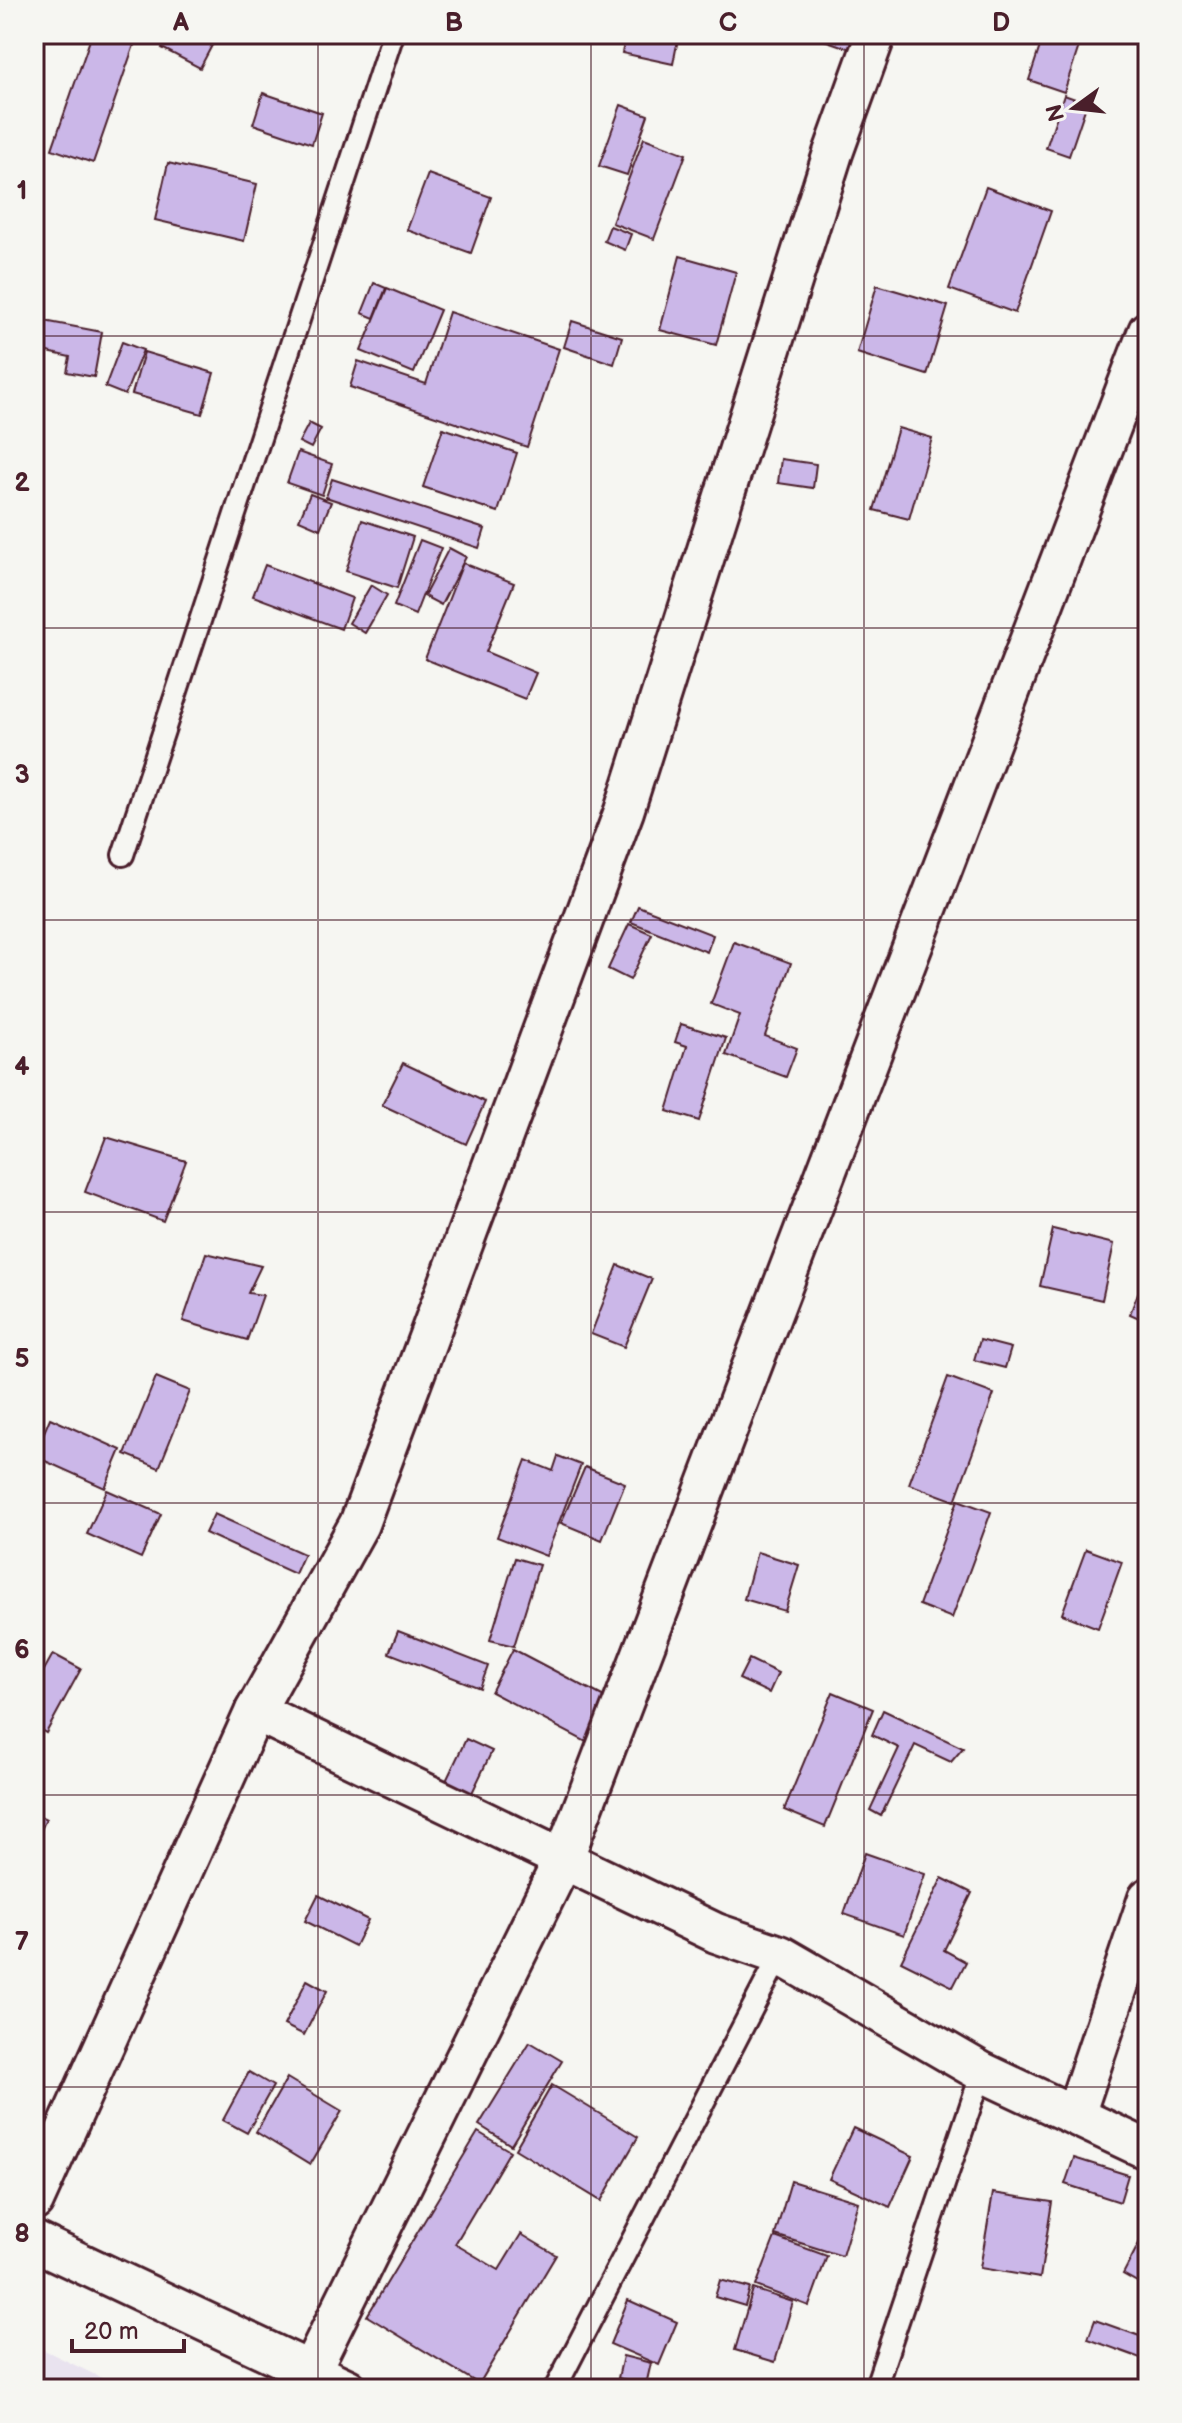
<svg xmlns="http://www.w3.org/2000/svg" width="1182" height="2423" font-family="'Balsamiq Sans',sans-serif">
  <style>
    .built { fill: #e9e3ef }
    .building { fill: #cbb7e8; stroke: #4a1f2b; stroke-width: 2 }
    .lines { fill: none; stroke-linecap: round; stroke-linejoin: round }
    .service-casing { stroke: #4a1f2b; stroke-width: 26 }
    .minor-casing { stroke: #4a1f2b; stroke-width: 44 }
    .service { stroke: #f6f6f2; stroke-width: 20 }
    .minor { stroke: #f6f6f2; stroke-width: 38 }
    .grid { fill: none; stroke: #4a1f2b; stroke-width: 2; stroke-opacity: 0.55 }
    .neatline { fill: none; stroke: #4a1f2b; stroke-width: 3 }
    .grid-label { font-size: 26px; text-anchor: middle; font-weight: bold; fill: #4a1f2b }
  </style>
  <rect width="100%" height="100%" fill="#f6f6f2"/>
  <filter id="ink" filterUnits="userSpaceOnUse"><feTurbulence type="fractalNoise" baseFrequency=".0125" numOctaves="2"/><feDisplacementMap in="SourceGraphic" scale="16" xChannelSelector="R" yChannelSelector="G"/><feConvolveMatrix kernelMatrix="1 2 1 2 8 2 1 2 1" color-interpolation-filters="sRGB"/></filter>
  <g filter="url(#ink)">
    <path class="built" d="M34,2345L124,2389H34Z"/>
    <g class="building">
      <path d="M92,34H104L134,45L93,163L52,149Z"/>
      <path d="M170,34H218L200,68L162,48Z"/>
      <path d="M626,34H679L673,64L622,53Z"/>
      <path d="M807,34H859L853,50Z"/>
      <path d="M1044,34H1083L1064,92L1029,80Z"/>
      <path d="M34,46L43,50L34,68Z"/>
      <path d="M263,93L322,113L312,144L253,124Z"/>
      <path d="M1064,95L1087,103L1069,156L1046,148Z"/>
      <path d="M621,105L648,115L627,175L599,166Z"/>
      <path d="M644,138L686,154L654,239L612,223Z"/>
      <path d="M168,163L257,184L244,241L155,220Z"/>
      <path d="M428,174L491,197L471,253L407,230Z"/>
      <path d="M986,187L1051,211L1015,313L949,289Z"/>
      <path d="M610,226L631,234L625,250L604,241Z"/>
      <path d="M680,256L736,272L716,345L660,330Z"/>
      <path d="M374,283L386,288L374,318L362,313Z"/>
      <path d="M877,285L948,306L927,375L857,353Z"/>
      <path d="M387,288L440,310L414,373L361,351Z"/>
      <path d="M449,312L559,349L527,447L350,387L358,361L426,384Z"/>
      <path d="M34,319L102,332L94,377L67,372L70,357L34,349Z"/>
      <path d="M572,321L622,337L614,364L564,347Z"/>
      <path d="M122,342L143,350L125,395L105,387Z"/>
      <path d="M144,352L214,373L202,414L132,394Z"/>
      <path d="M309,423L321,429L311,448L299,442Z"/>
      <path d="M443,428L517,453L498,512L423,487Z"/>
      <path d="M898,428L932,438L909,519L874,510Z"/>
      <path d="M298,452L332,464L322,495L287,483Z"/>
      <path d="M781,459L816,464L813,488L778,483Z"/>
      <path d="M332,479L485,529L479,548L326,497Z"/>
      <path d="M310,494L331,502L320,529L299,520Z"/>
      <path d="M362,520L413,537L397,588L346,571Z"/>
      <path d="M420,540L441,548L415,615L394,606Z"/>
      <path d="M449,548L466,557L441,605L424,596Z"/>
      <path d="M463,563L514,583L486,652L536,673L525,699L425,659Z"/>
      <path d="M265,565L352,598L341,629L253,596Z"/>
      <path d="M371,585L387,595L365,633L349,623Z"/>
      <path d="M638,906L713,935L707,952L631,922Z"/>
      <path d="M629,924L652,934L630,980L608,969Z"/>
      <path d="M734,942L791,963L765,1036L797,1048L786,1077L726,1055L740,1015L711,1004Z"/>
      <path d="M681,1024L726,1038L699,1121L667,1111L687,1046L675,1042Z"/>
      <path d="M403,1063L485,1102L466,1144L382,1105Z"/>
      <path d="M106,1137L186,1161L163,1221L85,1192Z"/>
      <path d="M1053,1229L1114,1244L1102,1300L1040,1286Z"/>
      <path d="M206,1253L261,1266L248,1293L263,1295L247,1340L183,1321Z"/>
      <path d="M618,1265L652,1279L624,1347L591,1334Z"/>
      <path d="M1138,1293L1148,1297V1322L1130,1314Z"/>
      <path d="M980,1340L1011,1348L1005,1368L974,1360Z"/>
      <path d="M156,1377L190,1391L159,1468L125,1454Z"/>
      <path d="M948,1377L994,1394L955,1501L909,1484Z"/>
      <path d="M50,1418L121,1450L105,1488L34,1456Z"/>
      <path d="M558,1456L581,1465L546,1556L497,1537L526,1460L553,1471Z"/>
      <path d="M585,1467L625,1483L602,1540L561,1523Z"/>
      <path d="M107,1490L161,1514L141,1558L87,1534Z"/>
      <path d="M958,1500L991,1512L952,1618L919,1605Z"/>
      <path d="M214,1514L304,1554L295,1574L205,1533Z"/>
      <path d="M1086,1549L1122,1562L1098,1628L1062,1614Z"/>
      <path d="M757,1552L799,1565L785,1611L744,1599Z"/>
      <path d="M515,1558L539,1565L514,1646L490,1640Z"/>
      <path d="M398,1631L488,1666L480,1688L389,1653Z"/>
      <path d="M513,1649L610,1700L588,1743L491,1692Z"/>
      <path d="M53,1654L81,1669L46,1733L34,1726V1688Z"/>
      <path d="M749,1659L778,1673L769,1693L739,1679Z"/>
      <path d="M833,1692L873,1709L825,1827L784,1810Z"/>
      <path d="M883,1710L963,1748L951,1762L915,1745L881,1816L870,1810L899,1748L872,1735Z"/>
      <path d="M466,1739L492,1751L472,1793L446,1781Z"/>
      <path d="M34,1813L46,1819L35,1843H34Z"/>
      <path d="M865,1853L925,1874L904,1935L844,1914Z"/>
      <path d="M942,1878L972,1893L944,1950L966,1962L953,1987L901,1961Z"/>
      <path d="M318,1895L368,1920L355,1946L305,1921Z"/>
      <path d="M307,1980L327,1991L304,2035L284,2025Z"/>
      <path d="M530,2042L562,2061L511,2145L479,2125Z"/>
      <path d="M249,2072L273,2086L247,2133L223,2120Z"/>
      <path d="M287,2078L342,2111L310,2165L256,2132Z"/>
      <path d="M552,2085L638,2137L601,2201L515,2149Z"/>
      <path d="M853,2128L913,2156L890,2207L829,2179Z"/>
      <path d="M478,2132L510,2151L455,2244L499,2270L521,2234L556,2255L479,2384L367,2316Z"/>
      <path d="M1074,2158L1128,2175L1120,2202L1065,2184Z"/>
      <path d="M791,2181L858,2202L842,2256L775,2235Z"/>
      <path d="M993,2193L1052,2202L1040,2278L980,2268Z"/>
      <path d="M1148,2226V2288L1123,2274Z"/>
      <path d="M775,2237L827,2256L809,2306L756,2286Z"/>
      <path d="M720,2280L750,2288L745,2306L715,2297Z"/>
      <path d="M753,2289L793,2302L775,2362L735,2350Z"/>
      <path d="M628,2300L677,2322L659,2365L610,2344Z"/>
      <path d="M1095,2320L1148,2339L1143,2359L1088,2339Z"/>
      <path d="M623,2356L651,2363L646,2385L618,2378Z"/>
    </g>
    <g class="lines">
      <g class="service-casing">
        <g id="service">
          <path d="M123,855L393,34"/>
          <path d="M555,2389L780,1955"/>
          <path d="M875,2389L982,2072"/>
        </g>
      </g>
      <g class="minor-casing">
        <g id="minor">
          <path d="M255,1711L716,1933L780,1955L982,2072L1148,2150"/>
          <path d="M1075,2115L1148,1898"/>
          <path d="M34,2201L255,1711L359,1524L624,811L833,153L876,34"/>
          <path d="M34,2241L348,2389"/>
          <path d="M310,2372L563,1860L1148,331"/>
        </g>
      </g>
      <use href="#service" class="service"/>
      <use href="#minor" class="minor"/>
    </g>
  </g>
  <path class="grid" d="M318,34V2389M591,34V2389M864,34V2389M34,336H1148M34,628H1148M34,920H1148M34,1212H1148M34,1503H1148M34,1795H1148M34,2087H1148"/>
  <rect width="1182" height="2423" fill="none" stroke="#f6f6f2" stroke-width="88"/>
  <g transform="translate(1074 108) rotate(255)" stroke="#f6f6f2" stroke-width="6" paint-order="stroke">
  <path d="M0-6L14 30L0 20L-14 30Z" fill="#4a1f2b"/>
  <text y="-12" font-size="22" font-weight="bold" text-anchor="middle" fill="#4a1f2b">N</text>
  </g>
  <path d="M72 2339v12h112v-12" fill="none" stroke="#4a1f2b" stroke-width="4"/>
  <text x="84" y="2339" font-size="24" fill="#4a1f2b" stroke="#f6f6f2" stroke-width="6" paint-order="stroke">20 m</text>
  <rect x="44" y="44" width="1094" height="2335" class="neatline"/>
  <g class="grid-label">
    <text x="181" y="31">A</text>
    <text x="454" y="31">B</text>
    <text x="728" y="31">C</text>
    <text x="1001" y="31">D</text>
    <text x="22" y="199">1</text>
    <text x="22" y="491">2</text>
    <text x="22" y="783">3</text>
    <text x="22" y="1075">4</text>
    <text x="22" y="1367">5</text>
    <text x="22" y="1658">6</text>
    <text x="22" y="1950">7</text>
    <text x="22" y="2242">8</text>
  </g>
</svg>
